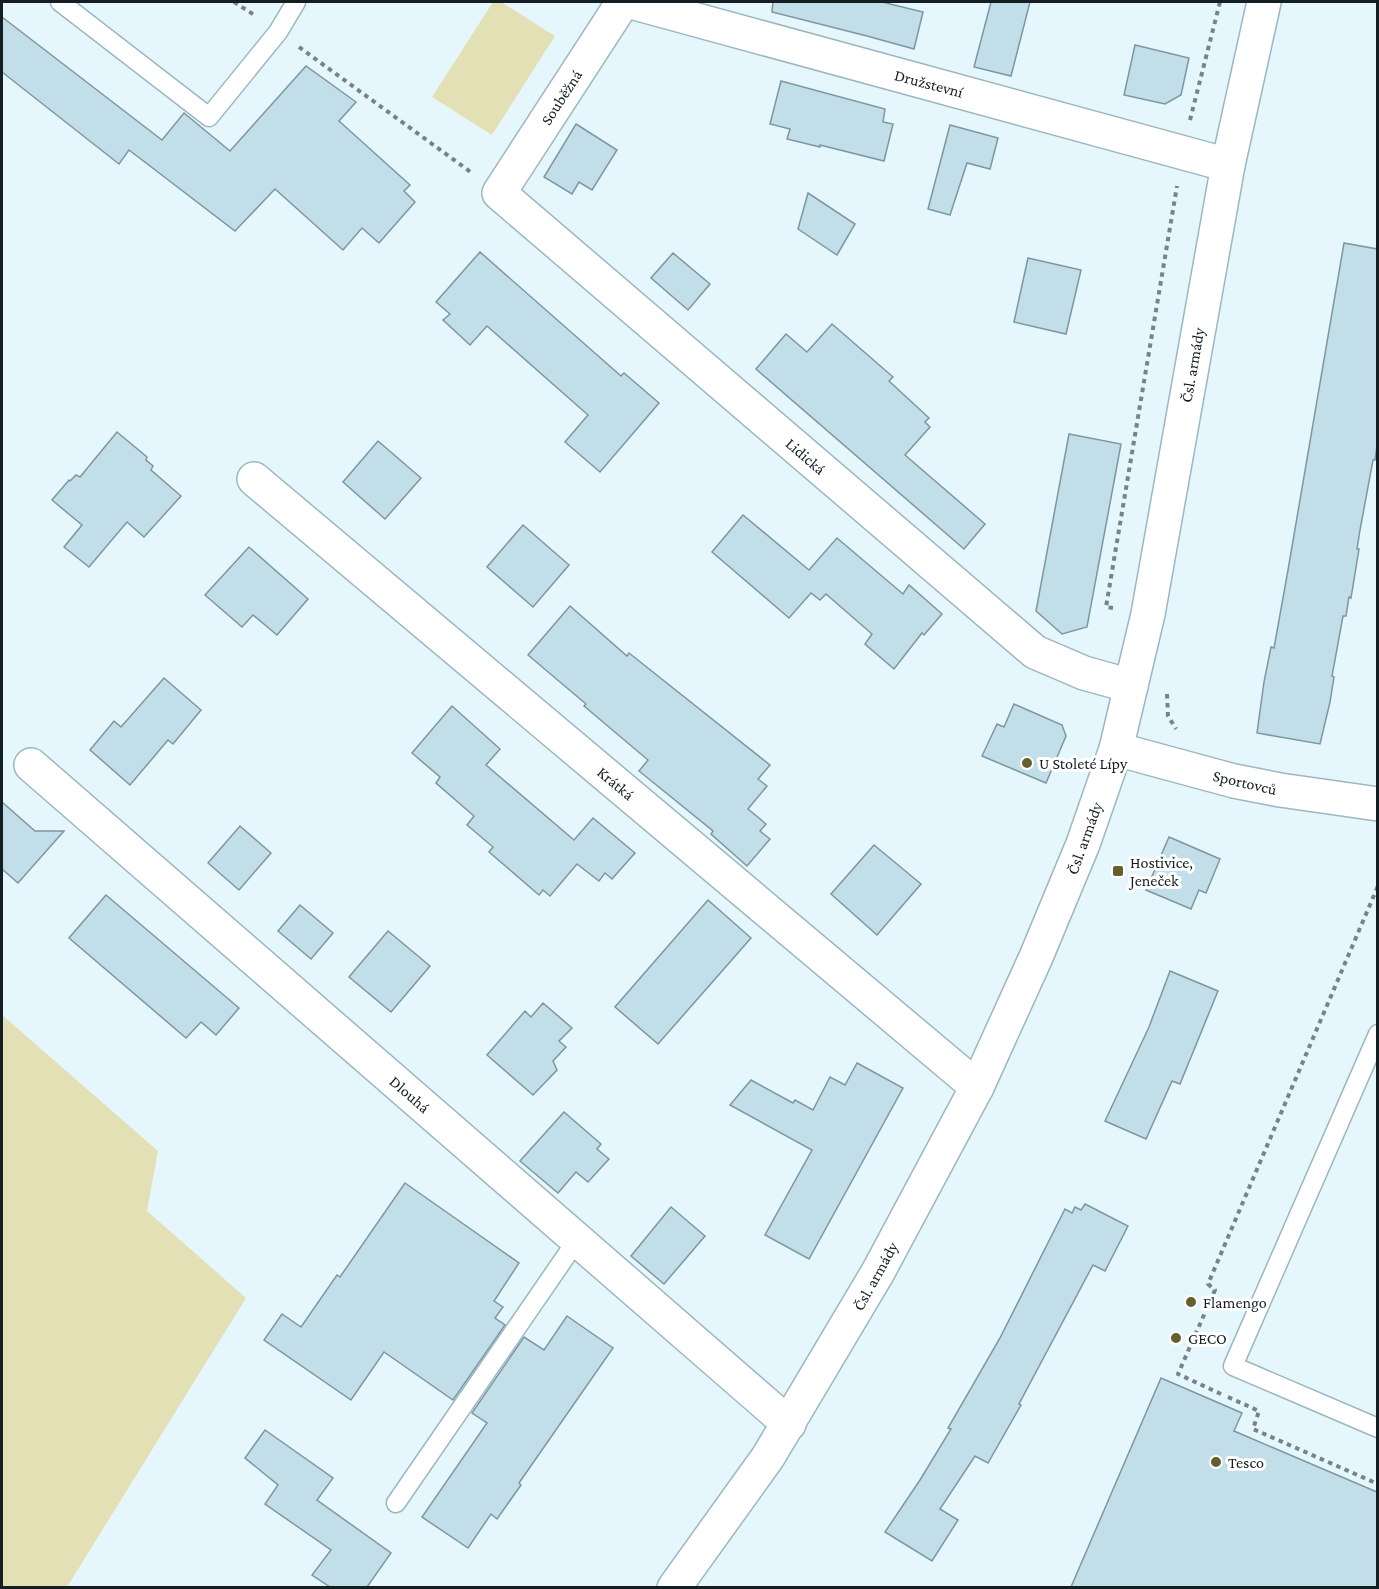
<svg xmlns="http://www.w3.org/2000/svg" width="1379" height="1589" font-family="'Crimson Pro',serif">
  <style>
    .green { fill: #e4e0b5 }
    .building { fill: #c2dee9; stroke: #7d97a1; stroke-width: 1.5 }
    .lines { fill: none; stroke-linecap: round; stroke-linejoin: round }
    .service-casing { stroke: #9cb7c2; stroke-width: 21 }
    .minor-casing { stroke: #9cb7c2; stroke-width: 36 }
    .tertiary-casing { stroke: #9cb7c2; stroke-width: 36 }
    .secondary-casing { stroke: #9cb7c2; stroke-width: 36 }
    .path { stroke: #768489; stroke-width: 4; stroke-dasharray: 4.5 4.5; stroke-linecap: butt }
    .service { stroke: #fff; stroke-width: 18 }
    .minor { stroke: #fff; stroke-width: 33 }
    .tertiary { stroke: #fff; stroke-width: 33 }
    .secondary { stroke: #fff; stroke-width: 33 }
    .poi-dot { fill: #655f2b; stroke: #fff; stroke-width: 2 }
    .labels { text-anchor: middle; stroke-width: 6; stroke-linejoin: round; paint-order: stroke }
    .street-label { font-size: 16px; fill: #151f23; stroke: #fff }
    .poi-label { font-size: 16px; fill: #151f23; stroke: #fff; text-anchor: start }
  </style>
  <rect width="100%" height="100%" fill="#e5f6fd"/>
  <g class="green">
    <path d="M493,2H501L555,36L492,135L432,97Z"/>
    <path d="M2,1015L158,1151L147,1211L246,1298L67,1587H2Z"/>
  </g>
  <g class="building">
    <path d="M773,2H882L923,12L914,49L867,36L772,12Z"/>
    <path d="M991,2H1030L1011,76L974,67Z"/>
    <path d="M2,17L162,140L184,113L230,151L306,66L356,102L339,121L410,185L404,191L415,202L379,243L362,228L343,250L275,189L235,231L129,150L119,164L2,72Z"/>
    <path d="M1135,45L1189,58L1181,95L1165,104L1124,95Z"/>
    <path d="M781,81L885,109L883,122L893,124L884,161L820,145V147L787,139L790,129L770,124Z"/>
    <path d="M576,124L617,150L592,190L579,182L572,194L544,177Z"/>
    <path d="M950,125L998,138L990,169L967,163L950,215L928,209Z"/>
    <path d="M808,193L855,224L837,255L798,229Z"/>
    <path d="M1344,243L1377,249V446L1375,460H1373L1360,530L1357,549H1359L1351,598L1349,597L1346,616H1343L1332,676L1334,677L1330,702L1320,744L1257,733L1264,682L1271,647L1274,648L1288,570Z"/>
    <path d="M480,252L621,376L624,373L659,403L600,472L565,442L588,415L487,326L470,345L443,320L450,314L436,302Z"/>
    <path d="M673,253L710,284L688,310L651,278Z"/>
    <path d="M1028,258L1081,270L1066,334L1014,322Z"/>
    <path d="M832,324L893,377L889,381L929,418L925,422L930,427L905,455L985,524L964,549L756,369L786,334L807,352Z"/>
    <path d="M117,432L147,457L146,460L153,466L151,470L181,496L144,537L127,522L89,567L64,547L82,525L52,500L69,480L70,481L76,475L80,477Z"/>
    <path d="M1069,434L1121,444L1087,627L1062,634L1036,611Z"/>
    <path d="M378,441L421,478L385,519L343,482Z"/>
    <path d="M743,515L809,570L837,538L903,594L909,585L942,614L924,635L922,633L894,669L865,644L872,634L826,594L820,600L811,593L789,618L712,552Z"/>
    <path d="M523,525L569,565L533,607L487,567Z"/>
    <path d="M249,547L308,599L277,635L253,615L242,627L205,595Z"/>
    <path d="M570,606L627,656L629,653L770,765L758,779L767,786L748,809L766,824L760,831L770,839L747,866L711,834L713,831L639,771L648,760L584,706L586,704L528,655Z"/>
    <path d="M164,678L201,710L173,744L168,740L130,785L90,750L114,721L121,727Z"/>
    <path d="M1014,704L1062,725L1066,736L1046,783L982,756L997,724L1004,727Z"/>
    <path d="M452,706L500,749L486,765L574,840L593,818L635,853L612,879L605,873L599,881L577,864L550,896L543,890L539,895L489,852L493,847L467,825L474,816L436,783L440,777L412,753Z"/>
    <path d="M2,802L35,831H64L18,883L2,869Z"/>
    <path d="M240,826L271,853L239,890L208,863Z"/>
    <path d="M1169,837L1220,859L1206,893L1199,890L1191,909L1146,890Z"/>
    <path d="M874,845L921,884L877,935L831,894Z"/>
    <path d="M106,895L239,1008L216,1035L201,1022L186,1038L69,938Z"/>
    <path d="M708,900L751,938L658,1044L615,1007Z"/>
    <path d="M300,905L333,933L311,959L278,931Z"/>
    <path d="M388,931L430,966L391,1012L349,977Z"/>
    <path d="M1170,971L1218,991L1180,1084L1172,1081L1146,1139L1105,1121L1149,1027Z"/>
    <path d="M543,1003L572,1028L559,1041L566,1047L553,1061L557,1070L533,1095L487,1055L525,1011L531,1017Z"/>
    <path d="M857,1063L903,1088L809,1259L765,1235L812,1150L730,1105L751,1080L793,1103L795,1100L813,1110L830,1077L845,1085Z"/>
    <path d="M564,1112L601,1144L597,1149L609,1159L588,1182L576,1172L558,1193L520,1161Z"/>
    <path d="M405,1183L519,1263L494,1301L503,1307L495,1318L505,1325L453,1400L384,1352L351,1400L264,1340L282,1314L301,1327L337,1275L340,1277Z"/>
    <path d="M1085,1204L1128,1226L1105,1271L1093,1265L1019,1404L1021,1405L988,1463L975,1456L940,1509L958,1520L932,1561L885,1532L920,1480L951,1429L948,1428L1000,1338L1065,1209L1072,1213L1075,1207L1081,1210Z"/>
    <path d="M671,1207L705,1236L664,1284L631,1256Z"/>
    <path d="M567,1316L613,1348L519,1483L521,1485L497,1519L491,1514L468,1548L422,1517L487,1423L472,1413L524,1337L544,1350Z"/>
    <path d="M1161,1378L1242,1413L1234,1431L1377,1492V1587H1071Z"/>
    <path d="M265,1430L333,1478L317,1500L391,1553L367,1587H330L312,1575L331,1550L265,1504L278,1485L245,1458Z"/>
  </g>
  <g class="lines">
    <g class="service-casing">
      <g id="service">
        <path d="M60,2L209,117L278,32L296,2"/>
        <path d="M1378,1034L1233,1366L1378,1428"/>
        <path d="M396,1503L577,1240"/>
      </g>
    </g>
    <g class="minor-casing">
      <g id="minor">
        <path d="M623,2L499,193L1035,652L1084,673L1131,686"/>
        <path d="M631,2L1228,165"/>
        <path d="M254,479L977,1087"/>
        <path d="M31,765L789,1424"/>
      </g>
    </g>
    <g class="tertiary-casing">
      <path id="tertiary" d="M1116,749L1234,781L1280,790L1378,804"/>
    </g>
    <g class="secondary-casing">
      <path id="secondary" d="M674,1588L768,1457L878,1272L977,1087L1036,957L1083,844L1116,749L1148,614L1228,165L1264,2"/>
    </g>
    <g class="path">
      <path d="M234,2L256,16"/>
      <path d="M299,47L472,173"/>
      <path d="M1190,120L1220,2"/>
      <path d="M1113,608L1106,607L1177,186"/>
      <path d="M1167,694L1168,716L1176,729"/>
      <path d="M1221,1394L1178,1374L1215,1290L1208,1284L1378,886"/>
      <path d="M1228,1397L1259,1411L1253,1429L1378,1484"/>
    </g>
    <use href="#service" class="service"/>
    <use href="#minor" class="minor"/>
    <use href="#tertiary" class="tertiary"/>
    <use href="#secondary" class="secondary"/>
  </g>
  <g class="poi-dot">
    <circle cx="1027" cy="763" r="6"/>
    <rect x="1112" y="865" width="12" height="12" rx="3"/>
    <circle cx="1191" cy="1302" r="6"/>
    <circle cx="1176" cy="1338" r="6"/>
    <circle cx="1216" cy="1462" r="6"/>
  </g>
  <g class="labels">
    <g class="street-label">
      <text transform="translate(929 83) rotate(15)" y="6">Družstevní</text>
      <text transform="translate(561 97) rotate(-57)" y="6">Souběžná</text>
      <text transform="translate(1192 365) rotate(-80)" y="6">Čsl. armády</text>
      <text transform="translate(806 456) rotate(41)" y="6">Lidická</text>
      <text transform="translate(1245 782) rotate(13)" y="6">Sportovců</text>
      <text transform="translate(616 783) rotate(40)" y="6">Krátká</text>
      <text transform="translate(1084 838) rotate(-70)" y="6">Čsl. armády</text>
      <text transform="translate(410 1094) rotate(41)" y="6">Dlouhá</text>
      <text transform="translate(875 1276) rotate(-61)" y="6">Čsl. armády</text>
    </g>
    <g class="poi-label">
      <text x="1039" y="769">U Stoleté Lípy</text>
      <text x="1130" y="868">Hostivice,<tspan x="1130" dy="18">Jeneček</tspan></text>
      <text x="1203" y="1308">Flamengo</text>
      <text x="1188" y="1344">GECO</text>
      <text x="1228" y="1468">Tesco</text>
    </g>
  </g>
  <rect width="1379" height="1589" fill="none" stroke="#151f23" stroke-width="6"/>
</svg>
